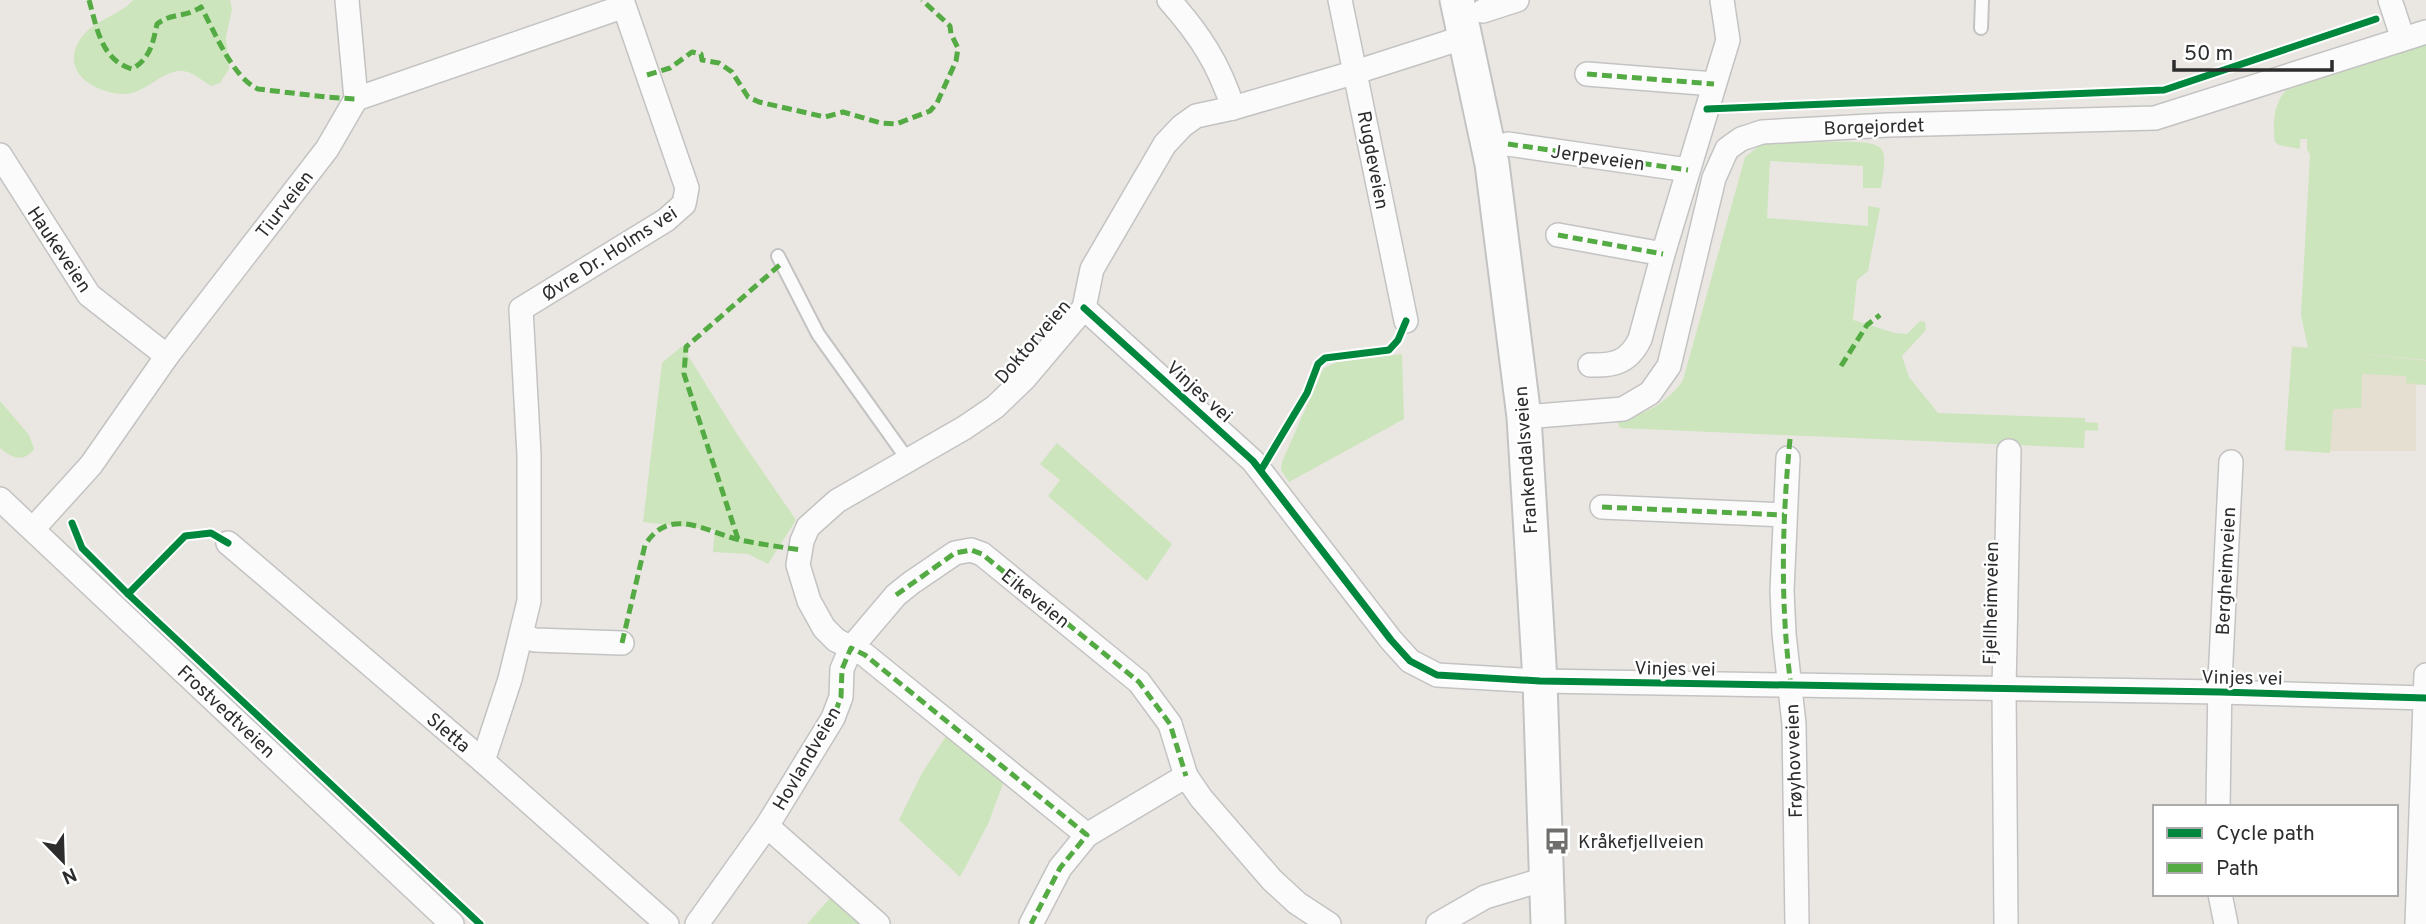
<svg xmlns="http://www.w3.org/2000/svg" width="2426" height="924" font-family="Overpass,sans-serif">
  <style>
    .education { fill: #e5dfd1 }
    .green { fill: #cce5bc }
    .lines { fill: none; stroke-linecap: round; stroke-linejoin: round }
    .lane-casing { stroke: #c4c3c3; stroke-width: 16 }
    .street-casing { stroke: #c4c3c3; stroke-width: 26 }
    .secondary-casing { stroke: #c4c3c3; stroke-width: 37 }
    .lane { stroke: #fcfbfb; stroke-width: 12 }
    .street { stroke: #fcfbfb; stroke-width: 23 }
    .secondary { stroke: #fcfbfb; stroke-width: 33 }
    .quiet { stroke: #54ab44; stroke-width: 5; stroke-dasharray: 10 5; stroke-linecap: butt }
    .cycleway-casing { stroke: #fff; stroke-width: 11 }
    .cycleway { stroke: #00873e; stroke-width: 7 }
    .labels { text-anchor: middle; stroke-width: 5; stroke-linejoin: round; paint-order: stroke }
    .street-label { font-size: 19px; fill: #2d2d2d; stroke: #fff }
    .poi-label { font-size: 19px; fill: #2d2d2d; stroke: #fff; text-anchor: start }
  </style>
  <rect width="100%" height="100%" fill="#eae7e2"/>
  <path class="education" d="M2292,346L2426,360V384L2416,385V451H2285Z"/>
  <g class="green">
    <path d="M133,0H230L232,9L226,37L229,69L220,83L211,86C200,79 190,69 177,71C157,75 143,95 122,94C92,92 59,70 81,38C96,18 118,17 133,0Z"/>
    <path d="M2426,42V360L2326,350L2426,361V385L2406,383V376L2362,374L2361,408L2333,409L2330,453L2285,450L2292,347L2308,348L2301,315L2310,155L2307,149V139H2300V149L2279,145L2275,142C2272,123 2274,96 2292,86Z"/>
    <path d="M1824,142C1836,142 1877,139 1882,150C1887,159 1882,178 1881,188H1863V166L1770,161L1767,218L1868,226V206L1880,208L1868,271L1857,280L1853,320L1895,333L1907,334L1920,321L1925,322L1926,330L1902,356L1909,377L1938,413L2085,418V422L2098,423V431L2085,430L2084,448L1620,428L1617,421C1642,416 1669,402 1683,380L1745,157L1763,143Z"/>
    <path d="M682,346L737,434L796,520L768,564L748,554L713,552L715,530L643,522L662,363Z"/>
    <path d="M1402,354L1404,419L1289,482L1281,470L1282,462L1323,369L1336,362Z"/>
    <path d="M0,401L29,435L34,449C24,463 11,458 0,448Z"/>
    <path d="M1057,443L1172,544L1147,581L1048,496L1060,480L1040,464Z"/>
    <path d="M948,733L1004,781L988,824L960,877L899,820L922,773Z"/>
    <path d="M832,896L865,924H807Z"/>
  </g>
  <g class="lines">
    <g class="lane-casing">
      <g id="lane">
        <path d="M1981,28L1982,0"/>
        <path d="M778,256L818,334L908,460"/>
      </g>
    </g>
    <g class="street-casing">
      <g id="street">
        <path d="M347,0L356,99"/>
        <path d="M1169,0C1200,35 1219,64 1233,108"/>
        <path d="M1340,0L1406,321"/>
        <path d="M2390,0L2403,39"/>
        <path d="M1483,11L1517,0"/>
        <path d="M1587,74L1714,84"/>
        <path d="M1508,144L1688,170"/>
        <path d="M0,155L89,295L167,356"/>
        <path d="M1558,235L1663,254"/>
        <path d="M1084,308L1253,461L1391,640L1410,661L1437,675L1540,681L2220,692L2426,698"/>
        <path d="M1590,365C1614,366 1629,362 1640,339L1663,254L1728,40L1722,0"/>
        <path d="M1524,417L1623,409L1650,393L1669,366L1714,178L1727,149L1741,139L1762,132L1888,125L2155,118L2426,32"/>
        <path d="M1788,458L1782,591L1784,634L1794,724L1797,924"/>
        <path d="M0,499L452,924"/>
        <path d="M1602,507L1784,515"/>
        <path d="M33,529L91,465L167,356L327,149L356,99L622,7"/>
        <path d="M228,543L483,761L667,924"/>
        <path d="M522,636L535,640L622,643"/>
        <path d="M483,761L510,679L529,601V455L521,309L666,220L684,204L687,188L622,0"/>
        <path d="M2218,807L2220,680L2231,462"/>
        <path d="M767,826L878,924"/>
        <path d="M1087,835L865,655L836,640L824,628L809,601L798,565L802,541L808,527L837,501L964,428L995,407L1024,379L1084,308L1092,269L1165,144L1182,126L1196,116L1233,108L1356,72L1465,37"/>
        <path d="M2220,894L2226,924"/>
        <path d="M697,924L767,826L833,718L841,697L842,669L851,648L896,595L911,583L955,553L971,550L982,554L1139,682L1170,724L1186,776L1201,798L1272,880L1297,903L1329,924"/>
        <path d="M1031,924L1060,868L1087,835L1186,776"/>
        <path d="M1438,924L1485,897L1545,879"/>
        <path d="M2006,924L2004,689L2009,451"/>
        <path d="M2417,924L2426,675"/>
      </g>
    </g>
    <g class="secondary-casing">
      <path id="secondary" d="M1457,0L1492,164L1524,417L1540,681L1548,924"/>
    </g>
    <use href="#lane" class="lane"/>
    <use href="#street" class="street"/>
    <use href="#secondary" class="secondary"/>
    <g class="quiet">
      <path d="M89,0C97,28 101,60 132,69C150,59 153,43 157,24C173,12 185,18 201,7C215,32 232,77 258,89L326,97L356,99"/>
      <path d="M1587,74L1714,84"/>
      <path d="M647,75L670,68L692,52L701,54L702,60L719,63L732,72L748,97L759,102L825,117L843,112L881,123L896,124L930,111L937,103L956,61L958,48L951,34L950,26L922,0"/>
      <path d="M1508,144L1688,170"/>
      <path d="M1558,235L1663,254"/>
      <path d="M1841,366L1867,325L1880,315"/>
      <path d="M1790,439C1782,522 1780,604 1791,686"/>
      <path d="M1602,507L1784,515"/>
      <path d="M738,539L684,374L686,347L782,263"/>
      <path d="M896,595L955,553L971,550L982,554L1139,682L1170,724L1186,776"/>
      <path d="M622,643L645,545C670,505 706,532 740,540C760,544 780,547 801,550"/>
      <path d="M813,751L833,718L841,697L842,669L851,648L865,655L1087,835L1060,868L1031,924"/>
    </g>
    <g class="cycleway-casing">
      <g id="cycleway">
        <path d="M1707,109L2164,90L2376,19"/>
        <path d="M1084,308L1253,461L1391,640L1410,661L1437,675L1540,681L2220,692L2426,698"/>
        <path d="M1261,470L1307,393L1318,364L1325,358L1389,350L1398,340L1406,321"/>
        <path d="M72,523L82,548L128,594L480,924"/>
        <path d="M128,594L185,536L211,533L228,543"/>
      </g>
    </g>
    <use href="#cycleway" class="cycleway"/>
  </g>
  <defs>
    <g id="bus-bare" transform="scale(2.1)"><path d="M-5-6H5V4H4V6H2V4H-2V6H-4V4H-5ZM-3.5-4V0h7V-4ZM-3.5 1.2v1.5H-2V1.2ZM2 1.2v1.5H3.5V1.2Z" fill="#6f6e6c" stroke="#fff" stroke-width="2.5" paint-order="stroke"/></g>
  </defs>
  <g fill-rule="evenodd">
    <use href="#bus-bare" x="1557" y="841"/>
  </g>
  <g class="labels">
    <g class="street-label">
      <text transform="translate(1874 126) rotate(-2)" y="7">Borgejordet</text>
      <text transform="translate(1598 157) rotate(8)" y="7">Jerpeveien</text>
      <text transform="translate(1374 160) rotate(79)" y="7">Rugdeveien</text>
      <text transform="translate(284 204) rotate(-52)" y="7">Tiurveien</text>
      <text transform="translate(60 249) rotate(56)" y="7">Haukeveien</text>
      <text transform="translate(609 253) rotate(-33)" y="7">Øvre Dr. Holms vei</text>
      <text transform="translate(1032 341) rotate(-49)" y="7">Doktorveien</text>
      <text transform="translate(1200 391) rotate(42)" y="7">Vinjes vei</text>
      <text transform="translate(1525 460) rotate(-94)" y="7">Frankendalsveien</text>
      <text transform="translate(2225 571) rotate(-87)" y="7">Bergheimveien</text>
      <text transform="translate(1036 598) rotate(39)" y="7">Eikeveien</text>
      <text transform="translate(1990 603) rotate(-89)" y="7">Fjellheimveien</text>
      <text transform="translate(1675 668) rotate(1)" y="7">Vinjes vei</text>
      <text transform="translate(2242 677) rotate(1)" y="7">Vinjes vei</text>
      <text transform="translate(227 711) rotate(43)" y="7">Frostvedtveien</text>
      <text transform="translate(449 732) rotate(40)" y="7">Sletta</text>
      <text transform="translate(806 758) rotate(-60)" y="7">Hovlandveien</text>
      <text transform="translate(1793 761) rotate(-92)" y="7">Frøyhovveien</text>
    </g>
    <g class="poi-label">
      <text x="1578" y="848">Kråkefjellveien</text>
    </g>
  </g>
  <rect x="2153" y="805" width="245" height="91" fill="#ffffff" stroke="#ababab" stroke-width="2"/>
  <rect x="2167" y="828" width="35" height="10" fill="#00873e" stroke="#ababab" stroke-width="2"/>
  <text x="2216" y="840" font-size="21" fill="#2d2d2d">Cycle path</text>
  <rect x="2167" y="863" width="35" height="10" fill="#54ab44" stroke="#ababab" stroke-width="2"/>
  <text x="2216" y="875" font-size="21" fill="#2d2d2d">Path</text>
  <g transform="translate(63 861) rotate(157)" stroke="#ffffff" stroke-width="5" paint-order="stroke">
  <path d="M0-5L12 26L0 18L-12 26Z" fill="#2d2d2d"/>
  <text y="-10" font-size="19" font-weight="bold" text-anchor="middle" fill="#2d2d2d">N</text>
  </g>
  <path d="M2174 60v10h158v-10" fill="none" stroke="#2d2d2d" stroke-width="3.5"/>
  <text x="2184" y="60" font-size="21" fill="#2d2d2d" stroke="#ffffff" stroke-width="5" paint-order="stroke">50 m</text>
</svg>
